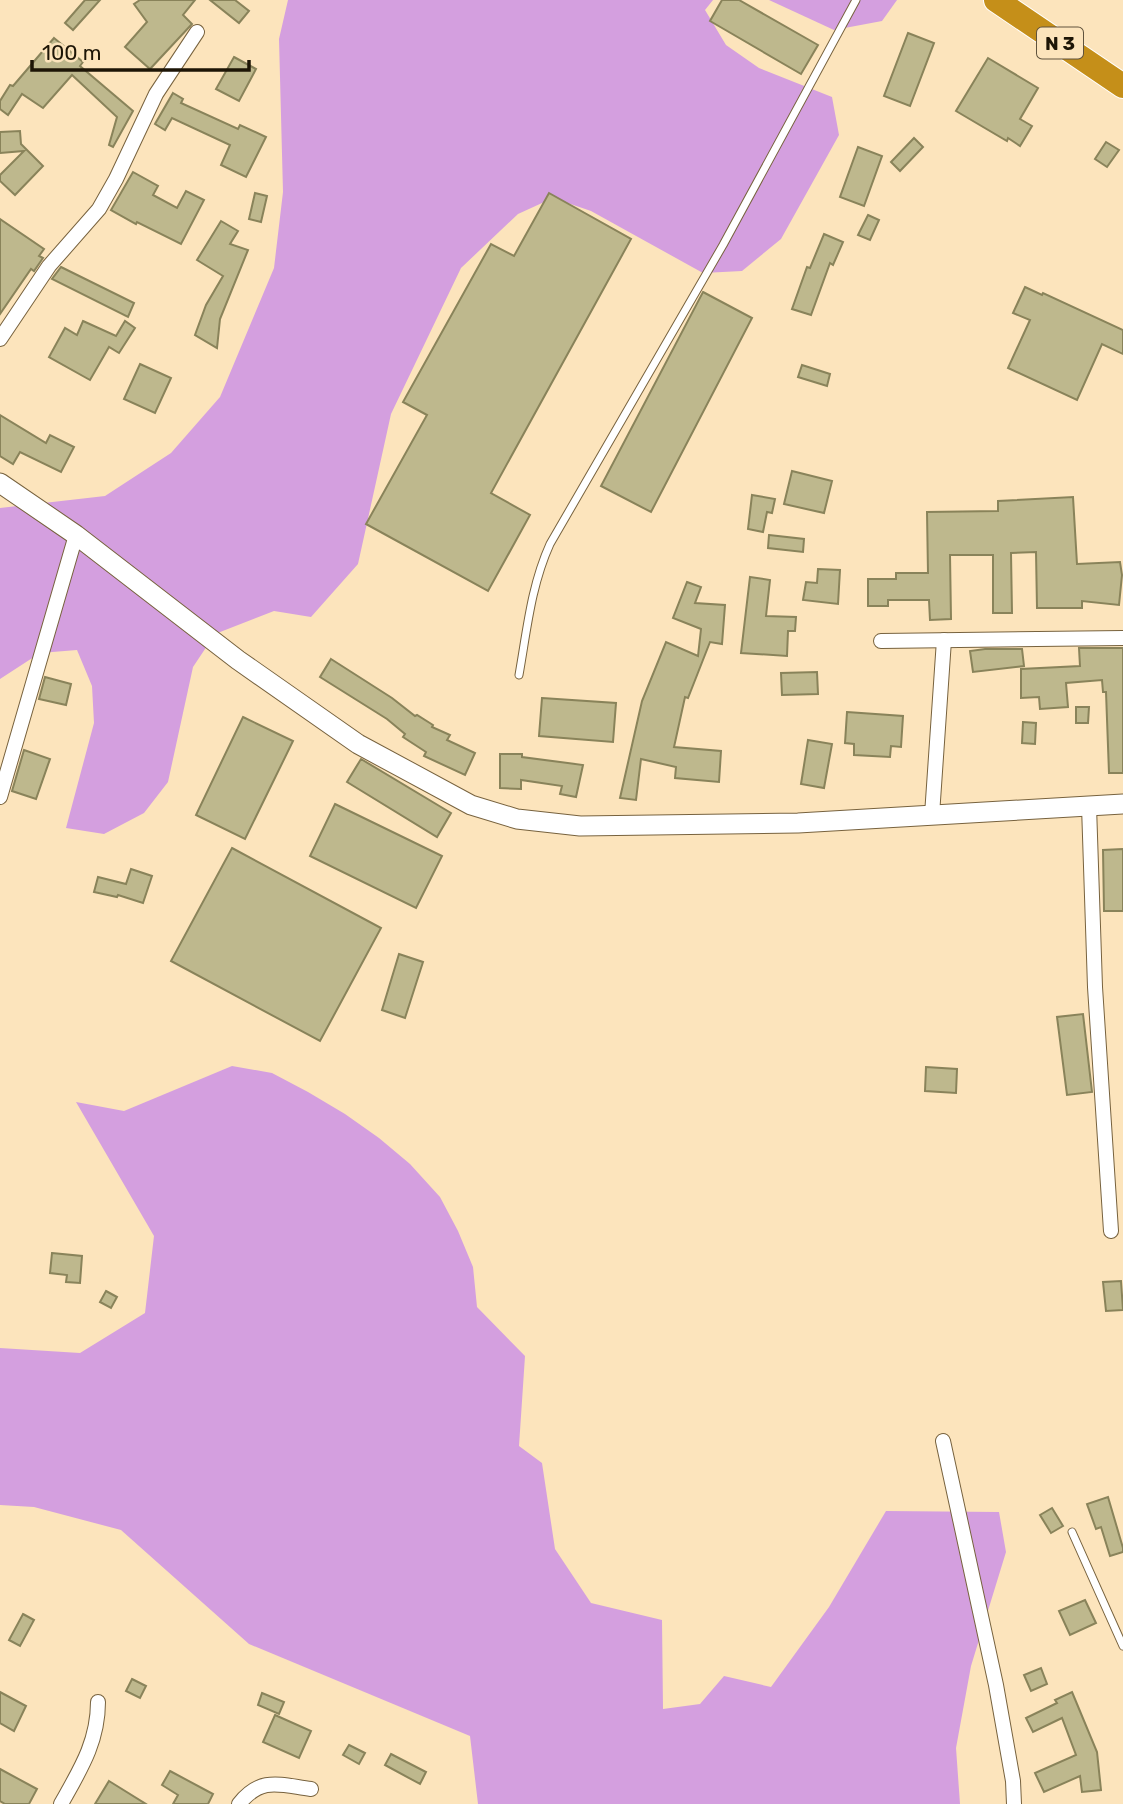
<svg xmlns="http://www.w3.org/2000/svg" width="1123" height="1804" font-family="Rubik,sans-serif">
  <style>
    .green { fill: #d49fdf }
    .building { fill: #beb88d; stroke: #89835a; stroke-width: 2 }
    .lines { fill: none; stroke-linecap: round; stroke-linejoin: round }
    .lane-casing { stroke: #77623e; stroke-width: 9 }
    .street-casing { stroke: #77623e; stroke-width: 16 }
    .secondary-casing { stroke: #77623e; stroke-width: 21 }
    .highway-casing { stroke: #fff; stroke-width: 26 }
    .lane { stroke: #fff; stroke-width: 7 }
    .street { stroke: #fff; stroke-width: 14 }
    .secondary { stroke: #fff; stroke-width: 19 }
    .highway { stroke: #c58f19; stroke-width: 24 }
    .labels { text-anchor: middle; stroke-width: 5; stroke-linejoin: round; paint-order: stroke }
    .shield { fill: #fce4bc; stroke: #60533d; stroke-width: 2 }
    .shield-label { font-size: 19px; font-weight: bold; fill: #1d1506 }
  </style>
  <rect width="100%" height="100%" fill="#fce4bc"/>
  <g class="green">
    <path d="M288,0H713L705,10L726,45L759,68L832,97L839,135L781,239L742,271L703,273L591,211L553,198L518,214L461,268L391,414L358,564L311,617L274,611L215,634L193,667L168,782L144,813L104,834L66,828L94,723L92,686L77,650L40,653L0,679V508L105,496L171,453L220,397L274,268L283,192L279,39Z"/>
    <path d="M769,0H897L882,21L834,30Z"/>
    <path d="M232,1066L272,1073L308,1092L345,1114L379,1138L410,1164L440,1197L458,1231L473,1267L477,1307L525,1356L519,1446L542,1463L555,1549L591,1603L662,1620L663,1709L700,1704L724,1676L771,1687L829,1607L886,1511L999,1512L1006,1552L971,1666L956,1748L960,1804H478L470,1736L249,1644L121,1530L34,1507L0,1505V1348L80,1353L145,1313L154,1236L76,1102L124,1111Z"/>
  </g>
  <g class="building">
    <path d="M85,0H100L73,30L65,23Z"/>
    <path d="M140,0H195L183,15L192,24L150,69L125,47L147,22L134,4Z"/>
    <path d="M210,0H235L249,11L239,23Z"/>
    <path d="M722,0H739L818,45L801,74L710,21Z"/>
    <path d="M908,33L934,43L910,106L884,96Z"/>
    <path d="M54,38L83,62L80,66L133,111L113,147L109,145L117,117L72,75L43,108L22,94L8,115L0,109V101L10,85L13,86Z"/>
    <path d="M234,57L256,69L239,101L216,89Z"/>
    <path d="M988,58L1038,88L1020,119L1032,126L1020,146L1008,138L1007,141L956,111Z"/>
    <path d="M173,93L183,99L181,103L238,129L240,125L266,137L246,177L221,165L230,145L172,118L165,130L155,124Z"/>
    <path d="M20,131L21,144L43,166L15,195L0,181V175L24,151L0,153V132Z"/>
    <path d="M914,138L923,147L900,171L891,162Z"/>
    <path d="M1106,142L1119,150L1107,167L1095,159Z"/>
    <path d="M858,147L882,156L864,206L840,197Z"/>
    <path d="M133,172L158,186L153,195L177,208L186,191L204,200L181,244L137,222L136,224L111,210Z"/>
    <path d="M255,193L267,196L261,222L249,219Z"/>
    <path d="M549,193L631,239L491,493L530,515L488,591L366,524L427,415L403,402L491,244L514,256Z"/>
    <path d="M868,215L879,220L870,240L858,235Z"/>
    <path d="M0,219L44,249L39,256L43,258L34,271L31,269L0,314Z"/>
    <path d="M221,221L238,231L230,244L248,250L220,319L217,348L195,335L206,305L223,276L197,260Z"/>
    <path d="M824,234L843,242L833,265L830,263L811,315L792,309L807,267L810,268Z"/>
    <path d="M61,267L134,303L128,317L52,279Z"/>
    <path d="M1025,287L1042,295L1043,293L1123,330V354L1102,344L1077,400L1008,368L1030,320L1013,313Z"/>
    <path d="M703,292L752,318L651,512L601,486Z"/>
    <path d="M83,321L116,336L125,321L135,328L119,353L109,347L90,380L49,357L65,328L77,335Z"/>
    <path d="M140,364L171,378L155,413L124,399Z"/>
    <path d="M802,365L830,374L827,386L798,377Z"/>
    <path d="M0,415L46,443L50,435L74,447L61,472L20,452L13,464L0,456Z"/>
    <path d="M792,471L832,481L824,513L784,504Z"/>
    <path d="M752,495L775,499L772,513L767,512L763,532L748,529Z"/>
    <path d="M1073,497L1077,564L1120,562L1122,575L1119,605L1082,601V608H1037L1036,552L1011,553L1012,613H993V555H950L951,619L930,620L929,600H888V606H868V579H896V573H928L927,512L998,511V501Z"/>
    <path d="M769,535L804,539L803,552L768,548Z"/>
    <path d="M818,569L840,570L838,604L803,600L806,582L817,583Z"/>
    <path d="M750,577L770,580L766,616L796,617L795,631H788L787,656L741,653Z"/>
    <path d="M687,582L701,587L695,603L725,605L722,644L710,642L688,698L685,697L674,747L721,751L719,782L675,778L676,767L641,759L636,800L620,798L642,701L666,642L698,656L701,629L673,618Z"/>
    <path d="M1079,648H1123V773H1109L1106,692H1103L1102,680L1066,683L1068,707L1040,709L1039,697L1021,698V669L1080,666Z"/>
    <path d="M985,649H1022L1024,666L973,672L970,651Z"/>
    <path d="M331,659L392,698L415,716L417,715L433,725L432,727L450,735L447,740L475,753L465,775L424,756L426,752L403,737L405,734L387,719L320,677Z"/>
    <path d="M817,672L818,694L782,695L781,673Z"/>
    <path d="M45,677L71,684L66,705L39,699Z"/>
    <path d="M542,698L616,703L613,742L539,736Z"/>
    <path d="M1076,707H1089L1088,723H1076Z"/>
    <path d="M847,712L903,716L901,747L891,746L890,757L854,755V744L845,743Z"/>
    <path d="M243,717L293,741L245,839L196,815Z"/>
    <path d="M1023,722L1036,723L1035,744L1022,743Z"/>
    <path d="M808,740L832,744L824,788L801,784Z"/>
    <path d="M24,750L50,759L36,799L12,791Z"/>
    <path d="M500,754H522V757L583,765L576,797L560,794L562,786L521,780V789L500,788Z"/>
    <path d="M361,759L451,813L437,837L347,782Z"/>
    <path d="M335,804L442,856L416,908L310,856Z"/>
    <path d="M232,848L381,928L320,1041L171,961Z"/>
    <path d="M1123,849V911H1104L1103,850Z"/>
    <path d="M131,869L152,876L143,903L118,895L117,897L94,892L98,877L126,884Z"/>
    <path d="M399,954L423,962L405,1018L382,1010Z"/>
    <path d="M1083,1014L1092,1092L1067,1095L1057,1017Z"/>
    <path d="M926,1067L957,1069L956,1093L925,1091Z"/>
    <path d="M52,1253L82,1256L80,1283L66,1282L67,1275L50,1273Z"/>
    <path d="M1121,1281L1123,1310L1106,1311L1103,1282Z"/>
    <path d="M106,1291L117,1297L111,1308L100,1302Z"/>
    <path d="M1108,1497L1123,1548V1552L1110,1556L1101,1527L1096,1529L1087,1504Z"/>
    <path d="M1052,1508L1063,1526L1051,1533L1040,1515Z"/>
    <path d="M1085,1600L1096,1623L1070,1635L1059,1611Z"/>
    <path d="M23,1614L34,1620L20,1646L9,1640Z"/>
    <path d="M1041,1668L1047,1684L1031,1691L1024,1675Z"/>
    <path d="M132,1679L146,1686L140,1698L126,1691Z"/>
    <path d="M0,1692L26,1706L14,1731L0,1723Z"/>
    <path d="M1072,1692L1097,1752L1101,1790L1082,1792L1080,1776L1044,1792L1035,1773L1076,1755L1062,1718L1033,1732L1026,1718L1057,1703L1055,1700Z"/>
    <path d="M262,1693L284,1702L279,1714L258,1705Z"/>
    <path d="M275,1715L311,1731L299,1758L263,1742Z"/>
    <path d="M349,1745L365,1753L359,1764L343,1755Z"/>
    <path d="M391,1754L426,1772L420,1784L385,1765Z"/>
    <path d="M0,1769L37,1789L29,1804H5L0,1801Z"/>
    <path d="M170,1771L213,1794L208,1804H173L178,1795L162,1785Z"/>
    <path d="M109,1781L146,1804H95Z"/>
  </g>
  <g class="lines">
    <g class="lane-casing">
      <g id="lane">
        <path d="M519,675C527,630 531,586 550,544L723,245L856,0"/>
        <path d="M1072,1532L1123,1646"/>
      </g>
    </g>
    <g class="street-casing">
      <g id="street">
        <path d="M0,339L49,266L99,209L116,179L156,94L197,32"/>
        <path d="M881,641L1123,638"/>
        <path d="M0,797L76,535"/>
        <path d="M1089,806L1095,987L1111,1231"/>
        <path d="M932,815L944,640"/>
        <path d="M943,1441L996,1685L1013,1781L1014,1804"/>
        <path d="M61,1804C80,1770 98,1742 98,1702"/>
        <path d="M239,1804C261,1776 280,1785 311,1789"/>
      </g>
    </g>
    <g class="secondary-casing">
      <path id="secondary" d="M0,483L76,535L238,660L358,744L471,805L517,819L580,826L798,823L1123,804"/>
    </g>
    <g class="highway-casing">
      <path id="highway" d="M996,0L1123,86"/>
    </g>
    <use href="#lane" class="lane"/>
    <use href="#street" class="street"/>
    <use href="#secondary" class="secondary"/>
    <use href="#highway" class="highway"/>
  </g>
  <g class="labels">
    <rect class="shield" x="1037" y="27.5" width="46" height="31" rx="5"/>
    <g class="shield-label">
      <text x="1060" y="50">N 3</text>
    </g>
  </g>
  <path d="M32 60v10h217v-10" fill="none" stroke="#1d1506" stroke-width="3.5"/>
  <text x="42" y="60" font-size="21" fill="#1d1506" stroke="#fce4bc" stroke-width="5" paint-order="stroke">100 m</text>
</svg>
